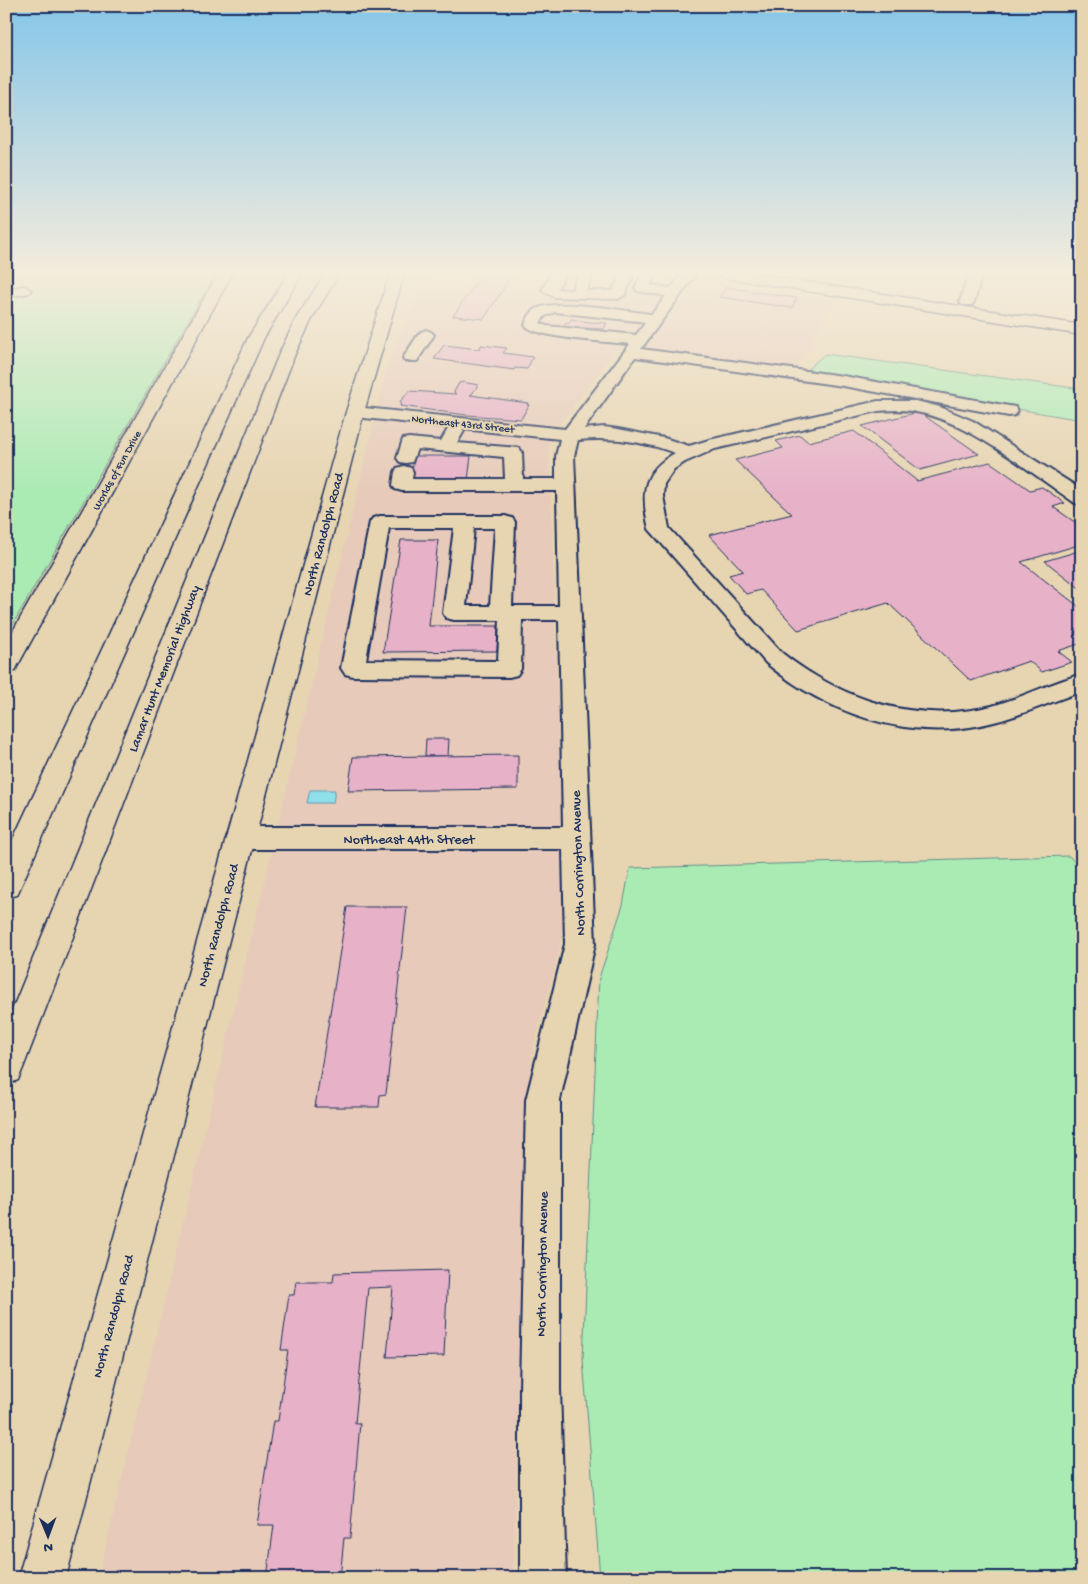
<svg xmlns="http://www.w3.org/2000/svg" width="1088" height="1584" font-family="'Gochi Hand',sans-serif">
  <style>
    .built { fill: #e7cab9 }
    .green { fill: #aaebb4; stroke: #628d89 }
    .water { fill: #90e0eb; stroke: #6199b3 }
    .building { fill: #e7b1c8; stroke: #1b2f5e }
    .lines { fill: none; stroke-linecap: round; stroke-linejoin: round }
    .minor-casing { stroke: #1b2f5e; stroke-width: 4 }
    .major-casing { stroke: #1b2f5e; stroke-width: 3 }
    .highway-casing { stroke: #1b2f5e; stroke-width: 3 }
    .minor { fill: #e7d5b2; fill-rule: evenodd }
    .major { fill: #e7d5b2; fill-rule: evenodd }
    .highway { fill: #e7d5b2; fill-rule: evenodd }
    .labels { text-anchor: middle; stroke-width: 4; stroke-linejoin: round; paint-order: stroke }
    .far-street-label { font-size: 11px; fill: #1b2f5e; stroke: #e7d5b2 }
    .street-label { font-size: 14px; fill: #1b2f5e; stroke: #e7d5b2 }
  </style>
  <rect width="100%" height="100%" fill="#e7d5b2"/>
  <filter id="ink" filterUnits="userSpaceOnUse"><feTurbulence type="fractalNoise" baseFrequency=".02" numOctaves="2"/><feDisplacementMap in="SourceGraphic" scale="10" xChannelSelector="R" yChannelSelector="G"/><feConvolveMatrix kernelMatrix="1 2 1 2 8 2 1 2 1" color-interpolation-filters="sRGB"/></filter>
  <g filter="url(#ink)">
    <path class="built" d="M428,274H676L836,299L795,370L617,348L554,431L549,447L565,913L560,948L532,1052L528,1113L513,1578H98L389,359Z"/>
    <g class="green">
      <path d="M6,274H215L6,636Z"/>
      <path d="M825,354L1082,389V420L803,373Z"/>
      <path d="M1069,856L1082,870V1578H600L583,1359L599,978L623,905L630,868Z"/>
    </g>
    <path class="water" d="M310,790H335L333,803H307Z"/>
    <g class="building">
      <path d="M482,274L511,277L484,319L453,316Z"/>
      <path d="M726,287L797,298L792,308L719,297Z"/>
      <path d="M571,319L590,322L607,323L604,329L563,327L566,322L569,323Z"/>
      <path d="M444,345L479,349L481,345L507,348L503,353L533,357L527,369L515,368L514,370L434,359Z"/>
      <path d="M463,382L478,385L472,394L470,395L528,403L527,405H529L521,419L466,415L400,406L401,403H399L409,391L456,394L454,392L459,383Z"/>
      <path d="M919,412L979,454L920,470L862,426Z"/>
      <path d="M854,431L917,481L990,462L1030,490L1042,487L1065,503L1053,507L1082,527V544L1021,562L1082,609V643L1058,651L1072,662L1042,672L1029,661L971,681L888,603L798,630L761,590L746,594L729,575L743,571L709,535L792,514L735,460L783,448L776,441L800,435L808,442Z"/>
      <path d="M415,456H471L468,480L410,479Z"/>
      <path d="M401,540H438L429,626H498L497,651L383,652Z"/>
      <path d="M1082,550V590L1045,561Z"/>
      <path d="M426,739H449L448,756H425Z"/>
      <path d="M518,755V789L348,791L353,757Z"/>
      <path d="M347,907H407L386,1094L380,1095L379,1107H315Z"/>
      <path d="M448,1270L444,1356L387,1357L393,1287L368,1288L355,1423H360L350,1538H344L340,1578H267L274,1525H257L273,1421H278L288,1350H281L289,1295H294L296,1282H333L334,1273Z"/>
    </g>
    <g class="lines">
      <g class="minor-casing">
        <g id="minor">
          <path d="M551,274H565L557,289L572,290L579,274H593L586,291H613L620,274H634L625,295L618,299L554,297L542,290Z"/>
          <path d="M642,274H656L650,285L671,288L682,274H696L641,349L843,376L1009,406L1015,407L1017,411L1015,415L1009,416L843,386L635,357L584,429L604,427L618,429L664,438L689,446L709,440L878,401H916L940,407L973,421L1082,490V505L1075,503C1033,474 966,420 916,412C904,409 891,410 878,411L715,449L685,462L674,469L664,484L663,496L669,528L782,653C842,700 916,725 992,706C1023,697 1051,683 1082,674V691C1048,703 1016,718 981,725C904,741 825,712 766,663L649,529C641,495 641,472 675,453C643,441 611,437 578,440L574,456L595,944L560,1100V1389L566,1578H520V1389L526,1100L565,944L563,849H240L230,846L226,838L230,830L240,827H563L559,620H522L521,669L517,675L509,677L353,676L345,674L341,668L370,522L373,518L380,516H505L512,518L515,522L512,606H559L557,491H402L395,489L393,485L395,472L397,468L404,466L411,468L413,472L412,479H505L504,457L417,449L412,462L406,463L400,462L397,458L403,439L409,438L441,441L449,427L355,417L349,416L347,412L349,408L355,407L565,429L630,344C610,342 534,338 525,325C527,319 530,313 536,309C557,298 625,311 652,314L666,296L637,291L635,288ZM555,312L646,322L636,335L547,326L540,323L545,316ZM462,429L560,439L556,456V479H523L522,452L519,448L457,443L464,431ZM389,528H454L443,613L446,618L454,620H500L498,661L366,660ZM474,528H495L490,606H466Z"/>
          <path d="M968,274H982L974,302L972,305H962L960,302Z"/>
          <path d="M24,286L31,290L29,293L6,297V289Z"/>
          <path d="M426,330L431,332L434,335L419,358L417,361H405L403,358L418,335L421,332Z"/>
        </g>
      </g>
      <g class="major-casing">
        <g id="major">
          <path d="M218,274H232L18,665L15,671L6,673V643Z"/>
          <path d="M390,274H404L364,412L66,1578H18L346,412Z"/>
          <path d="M720,274H754L1082,325V335L727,278L722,277Z"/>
        </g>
      </g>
      <g class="highway-casing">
        <g id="highway">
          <path d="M288,274H302L264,338L21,886L17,895L6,898V854L248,338Z"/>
          <path d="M325,274H339L313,317L295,354L23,1068L18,1080L6,1085V1025L279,354L297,317Z"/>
        </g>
      </g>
      <use href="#minor" class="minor"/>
      <use href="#major" class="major"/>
      <use href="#highway" class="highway"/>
    </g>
  </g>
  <linearGradient id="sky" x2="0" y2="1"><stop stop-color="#85c6e9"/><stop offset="0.55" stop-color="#f4ecdc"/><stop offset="1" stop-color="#f4ecdc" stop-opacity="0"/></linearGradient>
  <rect width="1088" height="496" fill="url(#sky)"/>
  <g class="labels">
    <g class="far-street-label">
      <text transform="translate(463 423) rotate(6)" y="4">Northeast 43rd Street</text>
      <text transform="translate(116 470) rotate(-61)" y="4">Worlds of Fun Drive</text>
    </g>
    <g class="street-label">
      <text transform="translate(322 534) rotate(-75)" y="5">North Randolph Road</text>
      <text transform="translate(163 668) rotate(-69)" y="5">Lamar Hunt Memorial Highway</text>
      <text x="409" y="843">Northeast 44th Street</text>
      <text transform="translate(577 863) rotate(-92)" y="5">North Corrington Avenue</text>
      <text transform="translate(217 925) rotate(-75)" y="5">North Randolph Road</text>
      <text transform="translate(541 1264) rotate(-89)" y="5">North Corrington Avenue</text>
      <text transform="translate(112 1316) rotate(-75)" y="5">North Randolph Road</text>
    </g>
  </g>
  <rect width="1088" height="1584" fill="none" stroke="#e7d5b2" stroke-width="25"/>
  <rect x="12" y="12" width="1063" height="1559" fill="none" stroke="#1b2f5e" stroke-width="2" filter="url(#ink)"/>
  <g transform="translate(48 1536) rotate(179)" stroke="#e7d5b2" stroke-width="4" paint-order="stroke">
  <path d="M0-4L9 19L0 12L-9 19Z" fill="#1b2f5e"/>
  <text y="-8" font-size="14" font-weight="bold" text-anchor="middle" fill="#1b2f5e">N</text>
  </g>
</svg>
